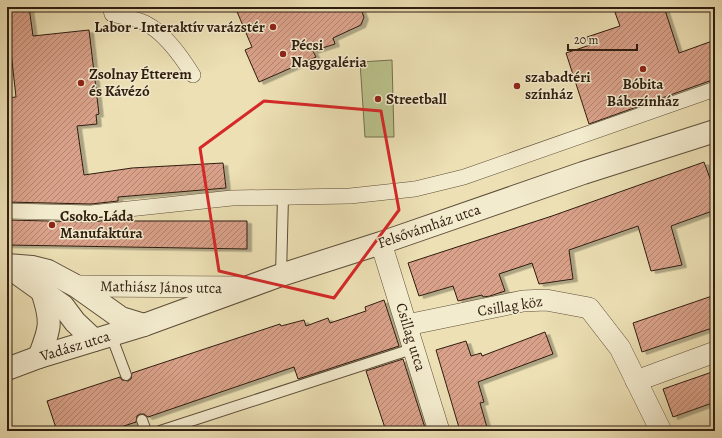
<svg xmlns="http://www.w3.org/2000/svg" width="722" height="438" font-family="Alegreya,serif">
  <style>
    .garden { fill: #bac18b; stroke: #746f4e }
    .building { fill: url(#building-hatch); stroke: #2f1d10; filter: url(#shadow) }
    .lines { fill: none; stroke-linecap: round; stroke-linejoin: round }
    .service-casing { stroke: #5e4e39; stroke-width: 12 }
    .pedestrian-casing { stroke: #5e4e39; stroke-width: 16 }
    .minor-casing { stroke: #5e4e39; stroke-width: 22 }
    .tertiary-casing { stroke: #5e4e39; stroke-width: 24 }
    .service { stroke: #f3ebce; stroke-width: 10 }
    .pedestrian { stroke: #f3ebce; stroke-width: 15 }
    .minor { stroke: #f3ebce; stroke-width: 21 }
    .tertiary { stroke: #f3ebce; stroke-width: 22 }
    .marked { fill: none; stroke: #d62828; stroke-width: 3; stroke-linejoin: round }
    .poi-dot { fill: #8f2418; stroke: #f3ebce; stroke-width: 1.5 }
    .labels { text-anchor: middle; stroke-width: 3; stroke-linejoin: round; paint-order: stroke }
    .poi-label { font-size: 15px; font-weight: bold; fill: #2f1d10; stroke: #f3ebce; text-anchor: start }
    .street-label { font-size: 15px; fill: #2f1d10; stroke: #f3ebce }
  </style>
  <defs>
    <pattern id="building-hatch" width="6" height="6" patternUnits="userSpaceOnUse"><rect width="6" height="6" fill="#d9a189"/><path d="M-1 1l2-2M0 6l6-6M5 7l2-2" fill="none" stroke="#b0836f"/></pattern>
    <filter id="shadow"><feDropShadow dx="4.5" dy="2.5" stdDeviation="0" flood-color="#0004"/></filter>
  </defs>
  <rect width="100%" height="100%" fill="#ece0b4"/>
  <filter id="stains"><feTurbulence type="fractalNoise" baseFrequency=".005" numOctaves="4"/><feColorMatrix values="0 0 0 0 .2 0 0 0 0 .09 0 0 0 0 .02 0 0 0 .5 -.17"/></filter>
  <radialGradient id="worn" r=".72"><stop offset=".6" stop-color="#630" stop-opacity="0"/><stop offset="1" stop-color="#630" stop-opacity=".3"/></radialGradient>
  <path class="garden" d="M392,60L394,137H365L360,62Z"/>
  <g class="building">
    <path d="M7,7H29L33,36L89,30L99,114L96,115L97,124L77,126L84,175L132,168L223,163L226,188L118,197V201L91,204L7,202V98L16,97L9,34H7Z"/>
    <path d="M235,7H360L364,17L361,25L333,38L335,44L313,51L316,57L259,82L245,50L252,47Z"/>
    <path d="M613,7H664L679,53L715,40V79L589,124L566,53L590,45L587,37L620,26Z"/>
    <path d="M704,162L715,192V210L671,226L682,265L651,271L638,226L569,250L573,279L539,284L532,263L499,274L505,291L490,296L483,297L482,295L458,301L453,286L419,296L408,263L552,216Z"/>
    <path d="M119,219V221H247V249L7,245V220L91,222Z"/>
    <path d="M715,295V327L642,352L633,323Z"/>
    <path d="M384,300L399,346L298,379L294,367L148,417L144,414H140L137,416L136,422L109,431H57L47,401L120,377L122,380L128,381L131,379L132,373L280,324L281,326L304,320L306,326L328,318L330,323L366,311L365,307Z"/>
    <path d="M545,332L553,354L478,382L484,402L480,403L488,431H460L436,350L466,341L471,356L481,353L482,356Z"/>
    <path d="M403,359L426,431H386L366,371Z"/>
    <path d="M715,371V402L673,417L663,389Z"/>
  </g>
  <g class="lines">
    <g class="service-casing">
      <g id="service">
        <path d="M281,275L283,197"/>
        <path d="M111,335L126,375"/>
        <path d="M142,420L146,431"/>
        <path d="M160,431L415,348"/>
      </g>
    </g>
    <g class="pedestrian-casing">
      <g id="pedestrian">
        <path d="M110,7L112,14C122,17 135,18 145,23C165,33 181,56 193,75"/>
        <path d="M7,211L91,213L232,198L350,196L415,189L464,177L715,89"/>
      </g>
    </g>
    <g class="minor-casing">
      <g id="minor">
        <path d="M381,243L439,431"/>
        <path d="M76,286L244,287"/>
        <path d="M407,325L523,301L546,300L589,308L620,348L661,431"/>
        <path d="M636,381L715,352"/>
      </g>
    </g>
    <g class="tertiary-casing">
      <g id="tertiary">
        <path d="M7,265L32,267L48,271L76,286L121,318L144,325"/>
        <path d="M7,266L63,306L75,322L94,340"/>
        <path d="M39,357C51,327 52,321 42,291"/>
        <path d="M7,369L39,357L144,325L281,275L381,243L583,173L715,131"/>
      </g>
    </g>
    <use href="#service" class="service"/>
    <use href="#pedestrian" class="pedestrian"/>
    <use href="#minor" class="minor"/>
    <use href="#tertiary" class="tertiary"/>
  </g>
  <path class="marked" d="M264,101L381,111L399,210L334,298L219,271L200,148Z"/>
  <g class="poi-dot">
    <circle cx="273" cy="27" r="4"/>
    <circle cx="283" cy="54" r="4"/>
    <circle cx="643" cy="69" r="4"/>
    <circle cx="81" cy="83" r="4"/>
    <circle cx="517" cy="86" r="4"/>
    <circle cx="378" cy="99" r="4"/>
    <circle cx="52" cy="225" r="4"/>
  </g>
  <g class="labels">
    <g class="poi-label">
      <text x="265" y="32" text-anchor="end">Labor - Interaktív varázstér</text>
      <text x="291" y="50">Pécsi<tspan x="291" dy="17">Nagygaléria</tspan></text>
      <text x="89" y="79">Zsolnay Étterem<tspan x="89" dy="17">és Kávézó</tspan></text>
      <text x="525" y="82">szabadtéri<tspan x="525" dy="17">színház</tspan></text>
      <text x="643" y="89" text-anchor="middle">Bóbita<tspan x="643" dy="17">Bábszínház</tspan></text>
      <text x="386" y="104">Streetball</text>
      <text x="60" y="221">Csoko-Láda<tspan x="60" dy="17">Manufaktúra</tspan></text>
    </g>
    <g class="street-label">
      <text transform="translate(429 226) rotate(-19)" y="5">Felsővámház utca</text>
      <text transform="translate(161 287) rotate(1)" y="5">Mathiász János utca</text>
      <text transform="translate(510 306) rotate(-9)" y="5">Csillag köz</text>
      <text transform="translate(411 337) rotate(73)" y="5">Csillag utca</text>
      <text transform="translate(75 346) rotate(-17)" y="5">Vadász utca</text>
    </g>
  </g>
  <rect width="722" height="438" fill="none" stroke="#ece0b4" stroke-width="24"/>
  <rect x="8" y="8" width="706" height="422" fill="none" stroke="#2f1d10" stroke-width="2"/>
  <rect x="12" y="12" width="698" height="414" fill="none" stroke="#2f1d10"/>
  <path d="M568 44v6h69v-6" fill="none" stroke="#2f1d10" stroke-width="2"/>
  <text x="574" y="44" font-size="12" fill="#2f1d10" stroke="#f3ebce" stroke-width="3" paint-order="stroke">20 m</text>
  <rect width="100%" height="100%" filter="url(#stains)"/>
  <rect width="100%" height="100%" fill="url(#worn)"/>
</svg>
